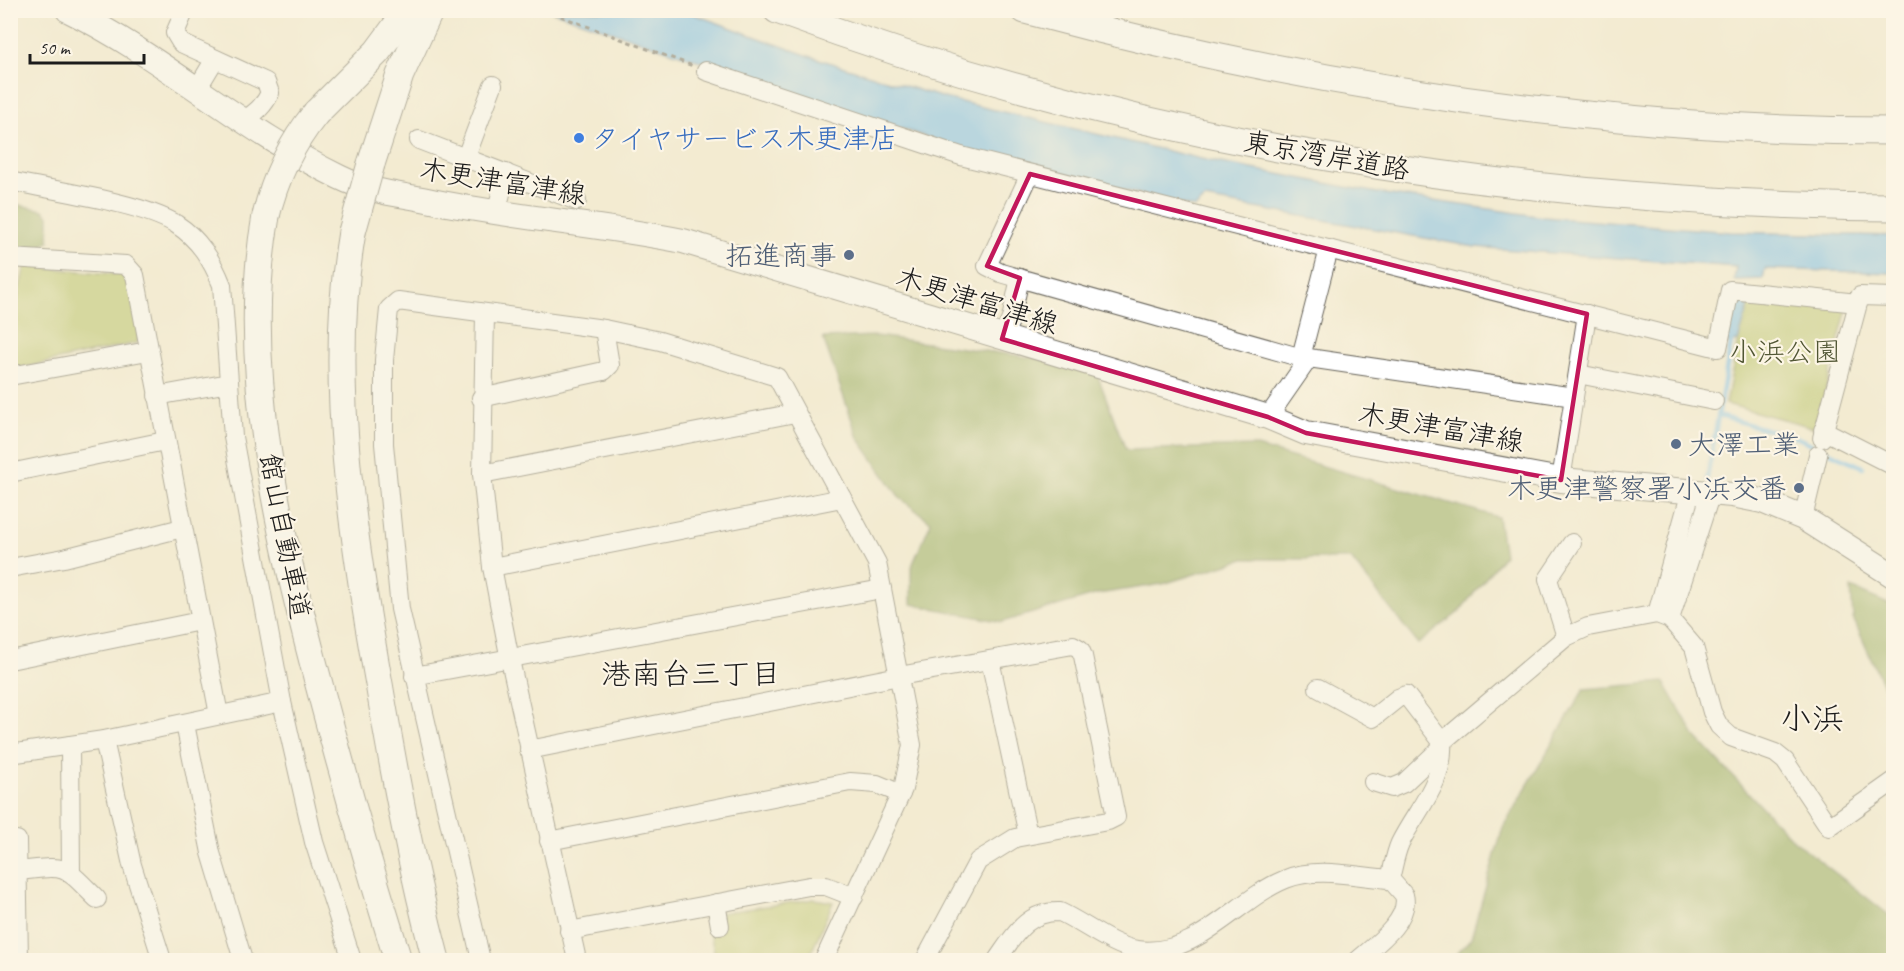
<svg xmlns="http://www.w3.org/2000/svg" width="1904" height="971" font-family="Caveat,'Klee One',sans-serif">
  <style>
    .green { fill: #b4c162; stroke: #686e3f; stroke-width: 1.5 }
    .forest { fill: #8fa758; stroke: #56623a; stroke-width: 1.5 }
    .water { fill: #76bdee; stroke: #496c85; stroke-width: 1.5 }
    .lines { fill: none; stroke-linecap: round; stroke-linejoin: round }
    .stream { stroke: #76bdee; stroke-width: 4.5 }
    .minor-casing { stroke: #67645b; stroke-width: 20 }
    .major-casing { stroke: #67645b; stroke-width: 26 }
    .highway-casing { stroke: #67645b; stroke-width: 29 }
    .path { stroke: #67645b; stroke-width: 3; stroke-dasharray: 4.5 4.5; stroke-linecap: butt }
    .minor { stroke: #fff; stroke-width: 18 }
    .major { stroke: #fff; stroke-width: 24 }
    .highway { stroke: #fff; stroke-width: 27 }
    .highway-bridge-casing { stroke: #67645b; stroke-width: 29; stroke-linecap: butt }
    .highway-bridge { stroke: #fff; stroke-width: 27 }
    .marked { fill: none; stroke: #c2185b; stroke-width: 4.5; stroke-linejoin: round }
    .shop-dot { fill: #3f7fe0; stroke: #fcf5e5; stroke-width: 2 }
    .service-dot { fill: #5c6f8a; stroke: #fcf5e5; stroke-width: 2 }
    .labels { text-anchor: middle; stroke-width: 4.5; stroke-linejoin: round; paint-order: stroke }
    .shop-label { font-size: 28px; fill: #366cbe; stroke: #fcf5e5; text-anchor: start }
    .street-label { font-size: 28px; fill: #1c1c1c; stroke: #fcf5e5 }
    .service-label { font-size: 28px; fill: #4e5e75; stroke: #fcf5e5; text-anchor: end }
    .park-label { font-size: 28px; fill: #515634; stroke: #fcf5e5 }
    .neighbourhood-label { font-size: 30px; fill: #1c1c1c; stroke: #fcf5e5 }
    .quarter-label { font-size: 32px; fill: #1c1c1c; stroke: #fcf5e5 }
  </style>
  <rect width="100%" height="100%" fill="#fcf5e5"/>
  <filter id="ink" filterUnits="userSpaceOnUse"><feTurbulence type="fractalNoise" baseFrequency=".0167" numOctaves="2"/><feDisplacementMap in="SourceGraphic" scale="12" xChannelSelector="R" yChannelSelector="G"/><feConvolveMatrix kernelMatrix="1 2 1 2 8 2 1 2 1" color-interpolation-filters="sRGB"/></filter>
  <filter id="wash" filterUnits="userSpaceOnUse"><feTurbulence type="fractalNoise" baseFrequency=".008" numOctaves="4" result="noise"/><feDisplacementMap in="SourceGraphic" scale="24" xChannelSelector="R" yChannelSelector="G"/><feGaussianBlur stdDeviation="1.35" result="paint"/><feColorMatrix in="noise" values="0 0 0 0 0 0 0 0 0 0 0 0 0 0 0 0 0 1.4 0 .05"/><feComposite in="paint" operator="in"/></filter>
  <g filter="url(#wash)">
    <rect width="100%" height="100%" fill="#f3ebd1"/>
    <g class="green">
      <path d="M25,266L125,275L130,279L141,330L137,343L11,370V325Z"/>
      <path d="M1751,299L1847,308L1816,428L1726,404L1738,341Z"/>
      <path d="M814,899L833,902L808,960H716L706,915Z"/>
    </g>
    <g class="forest">
      <path d="M10,203L43,210L49,216V241L37,250L11,247Z"/>
      <path d="M876,336L1094,366L1126,450L1254,446L1498,517L1504,555L1459,612L1418,644L1351,559H1244L1163,584L1098,594L1002,622L911,604V568L931,522L900,498L858,438L823,338Z"/>
      <path d="M1851,588L1893,606V702L1890,701L1853,618Z"/>
      <path d="M1664,682L1695,736L1792,839L1893,918V960H1451L1471,938L1503,827L1584,689Z"/>
    </g>
    <g class="water">
      <path d="M551,11H685L809,56L944,98L1210,161L1378,193L1544,217L1731,232L1893,236V273L1765,269L1763,279L1734,280L1736,267L1475,247L1205,199L1195,208L968,151Z"/>
      <path d="M1734,296L1751,299L1738,341L1725,343Z"/>
    </g>
    <g class="lines">
      <g class="stream">
        <path d="M1719,416L1798,438L1863,467"/>
        <path d="M1707,479L1732,337"/>
      </g>
    </g>
  </g>
  <g filter="url(#ink)">
    <g class="lines">
      <g class="minor-casing">
        <g id="minor">
          <path d="M185,10L175,33L181,43L266,82L270,93C264,106 256,112 245,120"/>
          <path d="M706,71L961,156L1718,348L1730,290L1858,303"/>
          <path d="M197,89L215,59"/>
          <path d="M419,140L577,201"/>
          <path d="M466,157L493,85"/>
          <path d="M1030,174L987,266L1001,273L1295,356L1574,397"/>
          <path d="M10,181C54,191 140,202 176,224C199,239 212,260 222,285L233,437L282,702L314,842L352,960"/>
          <path d="M496,214L506,173"/>
          <path d="M10,258L126,265L135,275L219,715"/>
          <path d="M485,314L482,474L492,567L510,660L577,960"/>
          <path d="M1002,339L1011,319L1020,278"/>
          <path d="M1301,357L1329,249"/>
          <path d="M1578,374L1714,401"/>
          <path d="M10,376L148,351"/>
          <path d="M157,396L229,383"/>
          <path d="M481,398L604,371L610,365L604,329"/>
          <path d="M1268,417L1309,358"/>
          <path d="M1823,430L1894,466"/>
          <path d="M1822,438L1860,296L1894,297"/>
          <path d="M10,473L165,441"/>
          <path d="M482,474L795,413"/>
          <path d="M1561,480L1587,314"/>
          <path d="M1803,518L1818,455"/>
          <path d="M492,567L842,498"/>
          <path d="M10,568L64,558L182,528"/>
          <path d="M1657,614L1691,491"/>
          <path d="M1670,619L1711,493"/>
          <path d="M1566,637L1548,579L1572,543"/>
          <path d="M10,660L200,621"/>
          <path d="M990,660L1028,835"/>
          <path d="M414,676L882,589"/>
          <path d="M1318,688L1373,718L1398,698L1406,695L1442,742"/>
          <path d="M185,724L211,853L243,960"/>
          <path d="M104,740L132,865L162,960"/>
          <path d="M70,745L71,873"/>
          <path d="M529,750L899,676L1073,645L1080,649L1083,656L1116,817L1108,821L1015,838L978,861L925,960"/>
          <path d="M10,754L104,740L282,702"/>
          <path d="M1373,782L1392,788L1404,783L1442,747"/>
          <path d="M10,840H17L19,960"/>
          <path d="M549,841L850,782L877,784L901,794"/>
          <path d="M18,871C68,866 61,863 97,899"/>
          <path d="M1390,879C1393,868 1395,854 1400,843C1417,809 1445,782 1442,742L1566,637L1588,627L1657,614L1670,619L1694,647L1712,712L1719,726L1731,737L1775,753L1785,761L1829,827L1894,781"/>
          <path d="M716,903L720,926"/>
          <path d="M569,931L809,886H826L854,897"/>
          <path d="M481,960L400,609L384,444V360L389,309L398,301L604,329L660,341L777,377L877,563L912,745L903,789L824,960"/>
          <path d="M997,960C1014,936 1026,911 1060,912C1082,922 1114,947 1137,950C1198,958 1236,899 1286,879C1317,866 1358,877 1390,879L1404,895C1411,920 1374,946 1358,960"/>
        </g>
      </g>
      <g class="major-casing">
        <path id="major" d="M68,10C164,57 244,131 339,177C367,191 397,194 427,200C512,218 598,224 683,241L1268,417L1306,433L1561,480L1732,495L1762,501L1803,518L1894,576"/>
      </g>
      <g class="highway-casing">
        <g id="highway">
          <path d="M777,10C1132,142 1516,204 1894,207"/>
          <path d="M1025,10C1309,86 1600,131 1894,131"/>
          <path d="M316,113L377,52L408,10"/>
          <path d="M371,164L400,75L430,10"/>
          <path d="M266,216C239,366 279,532 317,677C342,772 369,866 398,960"/>
          <path d="M352,232C327,378 353,540 379,684C395,777 412,870 436,960"/>
        </g>
      </g>
      <g class="path">
        <path d="M544,10L693,66"/>
        <path d="M1762,10L1894,13"/>
      </g>
      <use href="#minor" class="minor"/>
      <use href="#major" class="major"/>
      <use href="#highway" class="highway"/>
      <g class="highway-bridge-casing">
        <g id="highway-bridge">
          <path d="M266,216C275,177 291,144 316,113"/>
          <path d="M352,232L371,164"/>
        </g>
      </g>
      <use href="#highway-bridge" class="highway-bridge"/>
    </g>
  </g>
  <path d="M0 0H1904V971H0ZM1030,174L1587,314L1561,480L1306,433L1268,417L1002,339L1020,278L987,266Z" fill="#f3ebd1" fill-opacity=".55" fill-rule="evenodd"/>
  <path class="marked" d="M1030,174L1587,314L1561,480L1306,433L1268,417L1002,339L1020,278L987,266Z"/>
  <circle class="shop-dot" cx="579" cy="138" r="6"/>
  <g class="service-dot">
    <circle cx="849" cy="255" r="6"/>
    <circle cx="1676" cy="444" r="6"/>
    <circle cx="1799" cy="488" r="6"/>
  </g>
  <g class="labels">
    <g class="shop-label">
      <text x="591" y="148">タイヤサービス木更津店</text>
    </g>
    <g class="street-label">
      <text transform="translate(1327 155) rotate(10)" y="10">東京湾岸道路</text>
      <text transform="translate(503 181) rotate(9)" y="10">木更津富津線</text>
      <text transform="translate(977 300) rotate(17)" y="10">木更津富津線</text>
      <text transform="translate(1441 427) rotate(10)" y="10">木更津富津線</text>
      <text transform="translate(286 536) rotate(79)" y="10">館山自動車道</text>
    </g>
    <g class="service-label">
      <text x="837" y="265">拓進商事</text>
      <text x="1688" y="454" text-anchor="start">大澤工業</text>
      <text x="1787" y="498">木更津警察署小浜交番</text>
    </g>
    <g class="park-label">
      <text x="1785" y="361">小浜公園</text>
    </g>
    <g class="neighbourhood-label">
      <text x="691" y="684">港南台三丁目</text>
    </g>
    <g class="quarter-label">
      <text x="1812" y="729">小浜</text>
    </g>
  </g>
  <rect width="1904" height="971" fill="none" stroke="#fcf5e5" stroke-width="36"/>
  <path d="M30 54v9h114v-9" fill="none" stroke="#1c1c1c" stroke-width="3"/>
  <text x="39" y="54" font-size="18" fill="#1c1c1c" stroke="#fcf5e5" stroke-width="4.5" paint-order="stroke">50 m</text>
</svg>
